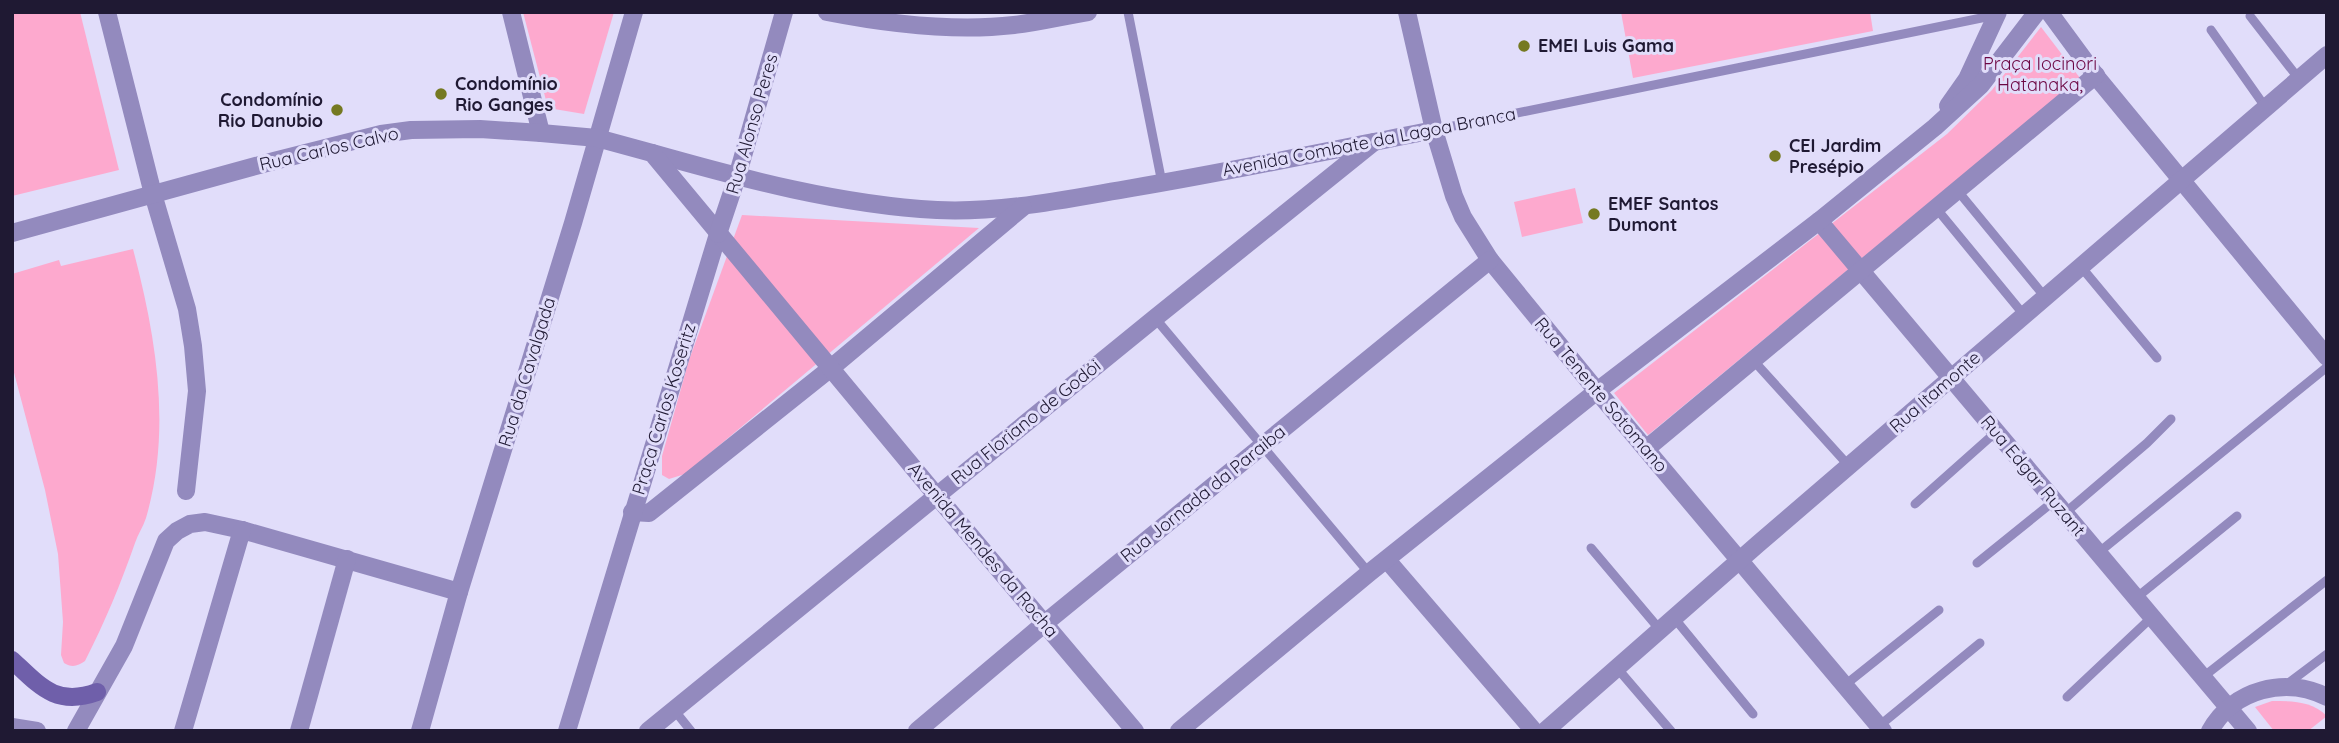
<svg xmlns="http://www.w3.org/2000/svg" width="2339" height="743" font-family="Quicksand,sans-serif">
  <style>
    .green { fill: #fda9ce }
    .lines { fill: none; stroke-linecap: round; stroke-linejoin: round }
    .service { stroke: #938abe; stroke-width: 9 }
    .minor { stroke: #938abe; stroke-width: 18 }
    .tertiary { stroke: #938abe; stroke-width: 18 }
    .secondary { stroke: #6f5faa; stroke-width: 18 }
    .poi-dot { fill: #757921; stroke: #e1ddfa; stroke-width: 2.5 }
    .labels { text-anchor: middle; stroke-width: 6; stroke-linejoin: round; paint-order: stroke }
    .poi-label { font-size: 18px; font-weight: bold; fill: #1f1933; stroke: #e1ddfa; text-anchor: start }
    .park-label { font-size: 18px; fill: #6c0643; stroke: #e1ddfa }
    .street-label { font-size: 18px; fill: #1f1933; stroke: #e1ddfa }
  </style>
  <rect width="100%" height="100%" fill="#e1ddfa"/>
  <g class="green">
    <path d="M12,12H80L119,170L12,196Z"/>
    <path d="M523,12H614L584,114L548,108Z"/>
    <path d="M1621,12H1870L1873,31L1633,78Z"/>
    <path d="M2041,27L2080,78L1648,435L1614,393L1947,134L1992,90Z"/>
    <path d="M1575,188L1583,223L1522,237L1514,202Z"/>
    <path d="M742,215L979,228L685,474L669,479L662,475V456L689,360Z"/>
    <path d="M133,249C156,336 172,429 146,518C143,527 138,534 135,543C121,583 105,622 85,661C78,666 72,668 64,663L61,655L63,622L58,554L45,490L12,365V274L59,260L61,266Z"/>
    <path d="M2272,701C2292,701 2312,701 2327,716L2308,731H2274L2255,707Z"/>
  </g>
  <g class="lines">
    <g class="service">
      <path d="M1128,12L1162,183"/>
      <path d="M2250,16L2299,79"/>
      <path d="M2211,30L2266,108"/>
      <path d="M1434,130L1996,15"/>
      <path d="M1957,190L2045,297"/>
      <path d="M1936,208L2024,315"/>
      <path d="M2082,268L2157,358"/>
      <path d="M1155,318L1369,573"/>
      <path d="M1753,360L1849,466"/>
      <path d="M1915,504L1996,432"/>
      <path d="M2065,513L2147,443L2171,419"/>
      <path d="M1591,548L1661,631"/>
      <path d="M2098,553L2327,367"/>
      <path d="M1977,563L2054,501"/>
      <path d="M2136,598L2237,516"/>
      <path d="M1675,619L1753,714"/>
      <path d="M1617,668L1671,731"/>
      <path d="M2203,677L2327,580"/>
      <path d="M1845,685L1939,610"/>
      <path d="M2286,685L2327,654"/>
      <path d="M2067,697L2152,617"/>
      <path d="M675,711L691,731"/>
      <path d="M1879,726L1980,643"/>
    </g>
    <g class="minor">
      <path d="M107,12L153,194L187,309L193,346L197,391L186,491"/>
      <path d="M511,12L541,133"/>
      <path d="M827,12C888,24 952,32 1014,25C1039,22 1063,16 1088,12"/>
      <path d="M1407,12L1434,130L1454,196L1463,217L1490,260L1597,391L1883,731"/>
      <path d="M2049,12L2099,80L2327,357"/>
      <path d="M1948,106L1967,79L1998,12"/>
      <path d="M652,153C744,179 841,205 937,210C1003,213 1067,199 1132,188C1233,171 1333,150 1434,130"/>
      <path d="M1819,221L2248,731"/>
      <path d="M1646,449L2096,75"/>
      <path d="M632,512L649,513L831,368L1023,207"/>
      <path d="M1387,560L1534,731"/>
      <path d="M12,727L37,731"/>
      <path d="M76,731L124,646L166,541L177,531L190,524L205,522L242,530L459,592"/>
      <path d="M183,731L242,530"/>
      <path d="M299,731L347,559"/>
      <path d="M420,731L459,592L573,223L634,12"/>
      <path d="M567,731L718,234"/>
      <path d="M648,731L1155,318L1374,142"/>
      <path d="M917,731L1045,623L1490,260"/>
      <path d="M1179,731L1369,573L1597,391L1819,221L1935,127L1981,85L2037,12"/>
      <path d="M2210,731C2233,689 2286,676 2327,697"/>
    </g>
    <g class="tertiary">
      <path d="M12,233L274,161L381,134L411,130L480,129L541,133L597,138L652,153L936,495L1135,731"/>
      <path d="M718,234L737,177L784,12"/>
      <path d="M1545,731L1758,544L2327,55"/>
    </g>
    <path class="secondary" d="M12,660C40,686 56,707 97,692"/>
  </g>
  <g class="poi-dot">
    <circle cx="1524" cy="46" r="7"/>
    <circle cx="441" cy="94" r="7"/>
    <circle cx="337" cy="110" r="7"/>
    <circle cx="1775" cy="156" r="7"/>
    <circle cx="1594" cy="214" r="7"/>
  </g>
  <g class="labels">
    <g class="poi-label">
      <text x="1538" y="52">EMEI Luis Gama</text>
      <text x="455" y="90">Condomínio<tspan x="455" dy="21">Rio Ganges</tspan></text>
      <text x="323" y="106" text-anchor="end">Condomínio<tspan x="323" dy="21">Rio Danubio</tspan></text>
      <text x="1789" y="152">CEI Jardim<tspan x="1789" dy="21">Presépio</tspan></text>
      <text x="1608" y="210">EMEF Santos<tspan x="1608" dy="21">Dumont</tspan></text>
    </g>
    <g class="park-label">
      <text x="2040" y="70">Praça Iocinori<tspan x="2040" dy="21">Hatanaka,</tspan></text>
    </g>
    <g class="street-label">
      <text transform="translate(752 124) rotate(-74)" y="6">Rua Alonso Peres</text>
      <text transform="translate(1369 142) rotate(-11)" y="6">Avenida Combate da Lagoa Branca</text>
      <text transform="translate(329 149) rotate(-13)" y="6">Rua Carlos Calvo</text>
      <text transform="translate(527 372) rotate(-73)" y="6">Rua da Cavalgada</text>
      <text transform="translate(1935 392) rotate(-41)" y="6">Rua Itamonte</text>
      <text transform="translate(1601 395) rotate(50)" y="6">Rua Tenente Sotomano</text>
      <text transform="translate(664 409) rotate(-73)" y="6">Praça Carlos Koseritz</text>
      <text transform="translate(1026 422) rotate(-39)" y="6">Rua Floriano de Godói</text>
      <text transform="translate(2033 476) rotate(50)" y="6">Rua Edgar Ruzant</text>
      <text transform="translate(1203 494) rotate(-39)" y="6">Rua Jornada da Paraiba</text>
      <text transform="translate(983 550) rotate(50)" y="6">Avenida Mendes da Rocha</text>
    </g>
  </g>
  <rect width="2339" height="743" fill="none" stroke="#1f1933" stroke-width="28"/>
</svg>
